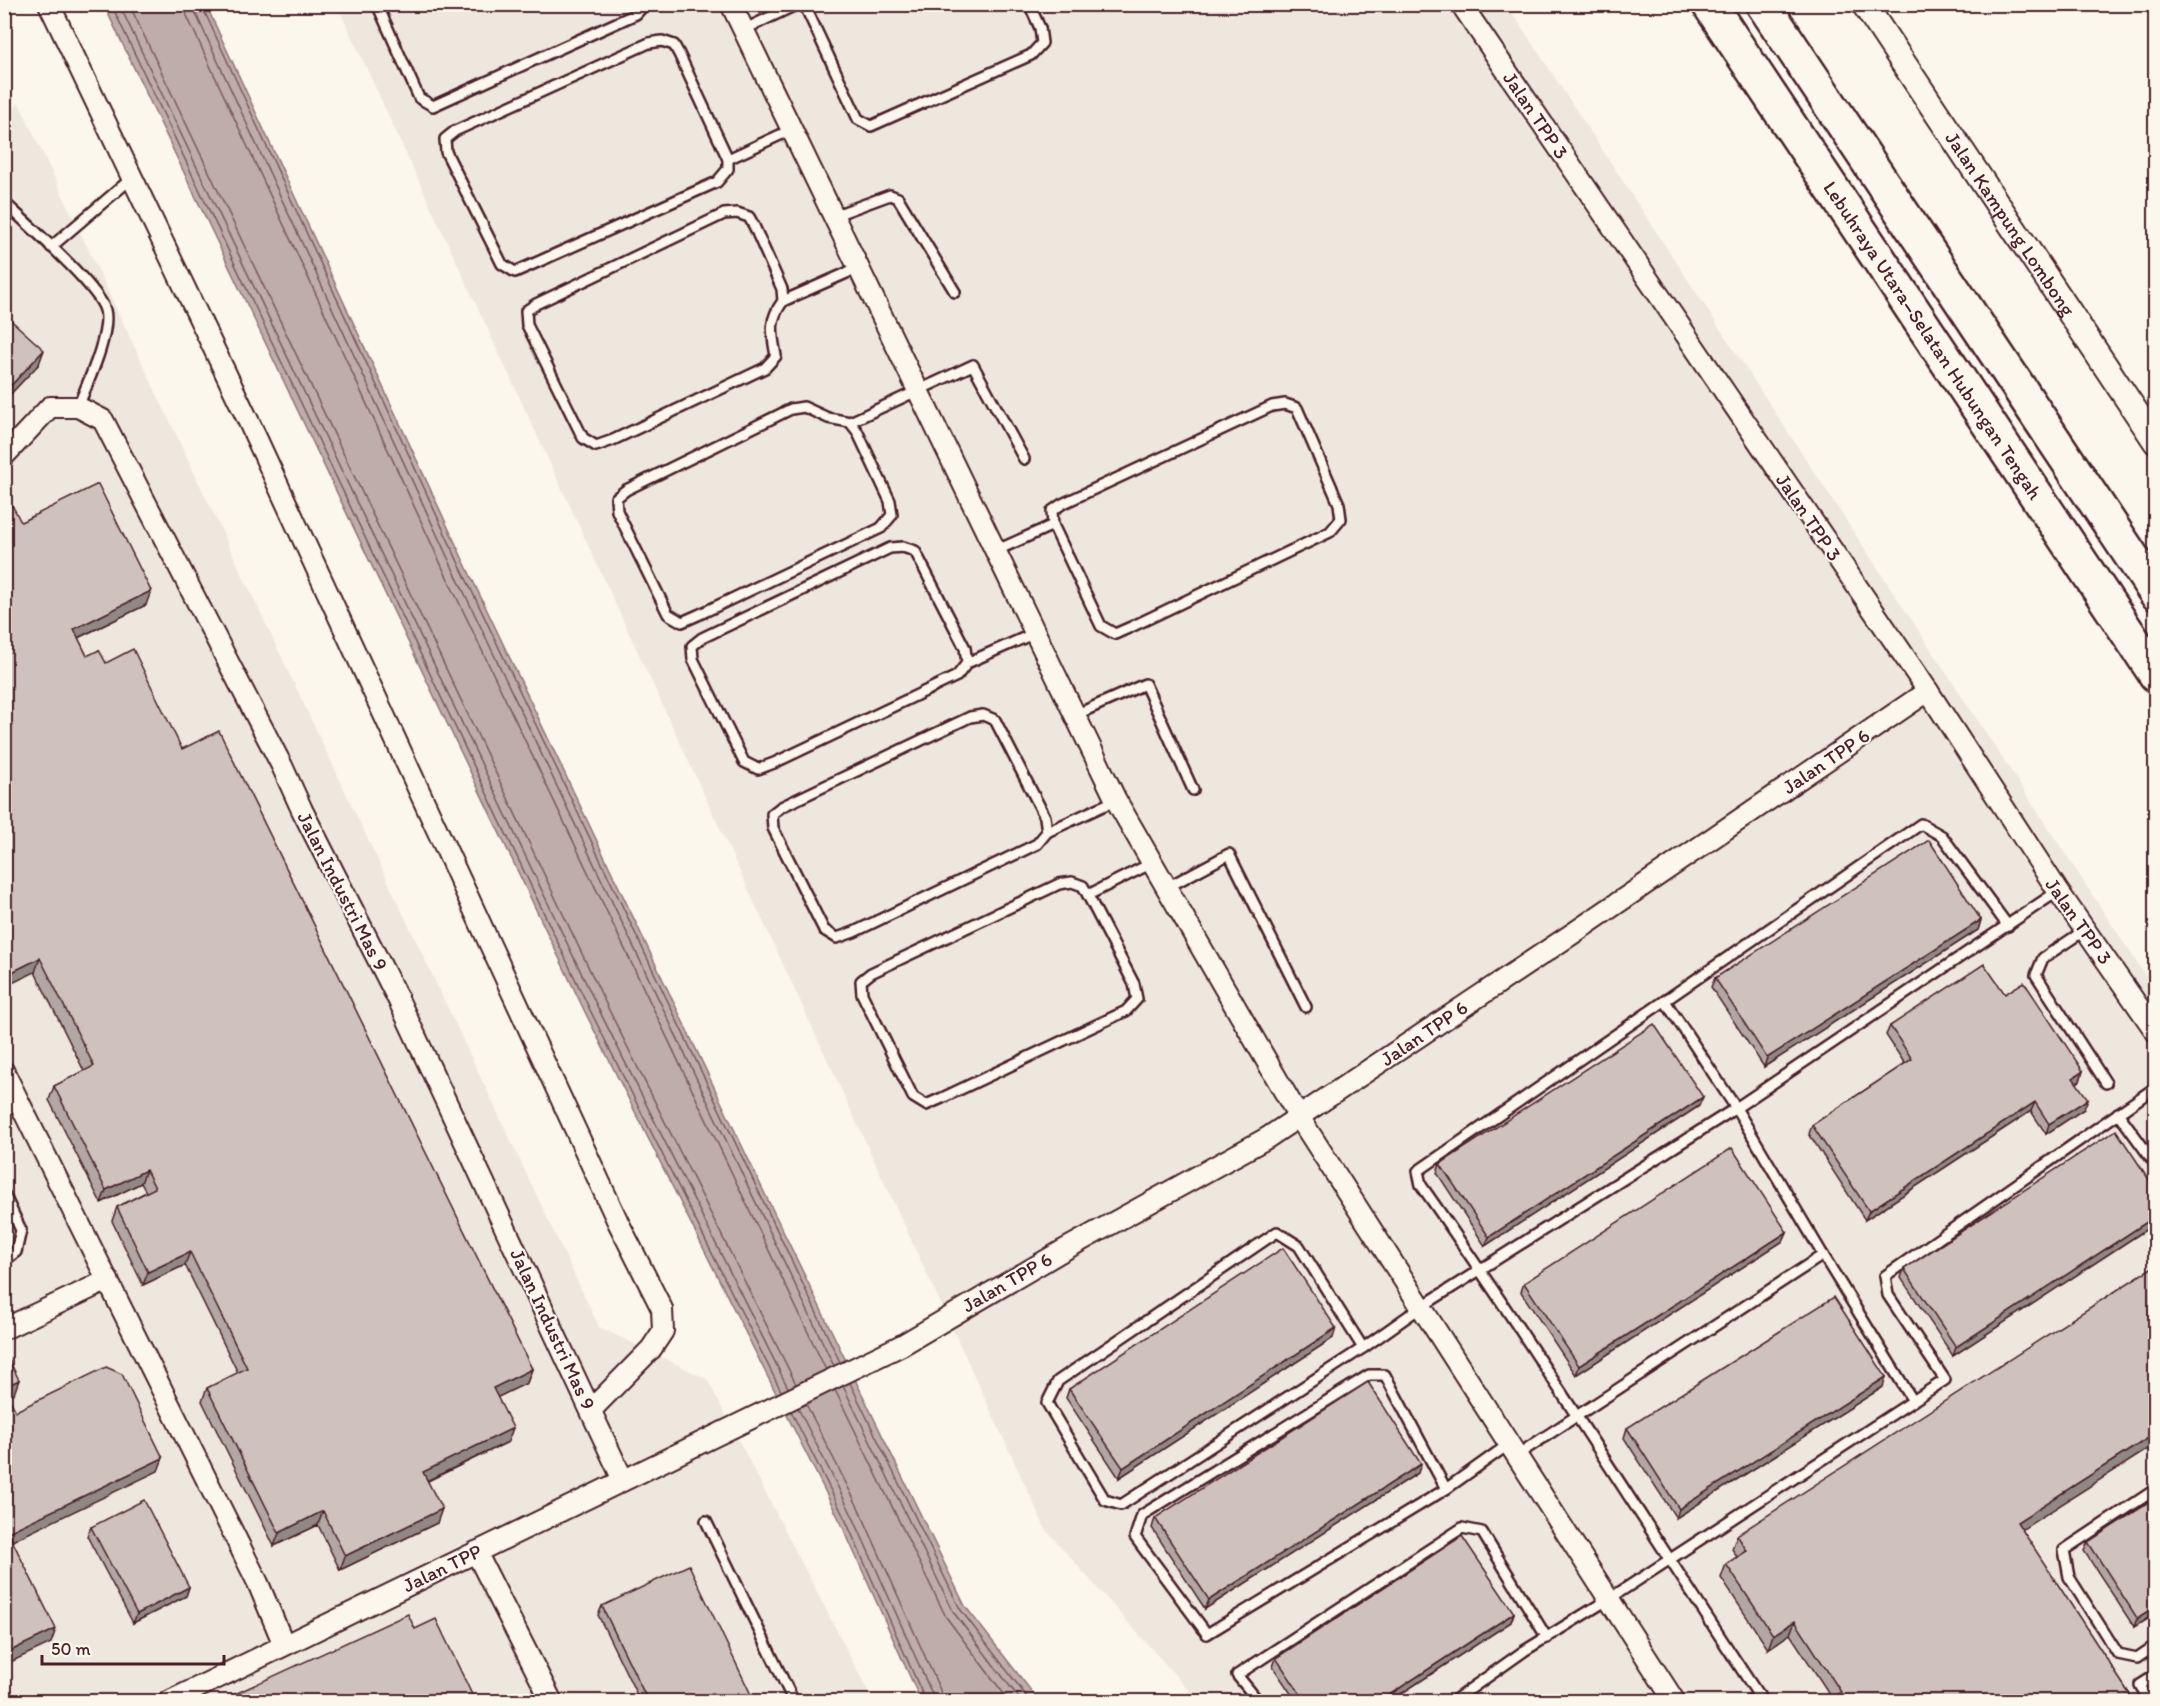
<svg xmlns="http://www.w3.org/2000/svg" width="2160" height="1706" font-family="Itim,sans-serif">
  <style>
    .built { fill: #eee7de }
    .water { fill: #bfadaa; stroke: #907477; stroke-width: 1.5 }
    .lines { fill: none; stroke-linecap: round; stroke-linejoin: round }
    .shore { stroke: #79585e; stroke-width: 1.5 }
    .service-casing { stroke: #4a1f2b; stroke-width: 14 }
    .minor-casing { stroke: #4a1f2b; stroke-width: 24 }
    .tertiary-casing { stroke: #4a1f2b; stroke-width: 28 }
    .motorway-casing { stroke: #4a1f2b; stroke-width: 38 }
    .service { stroke: #fbf7ec; stroke-width: 9 }
    .minor { stroke: #fbf7ec; stroke-width: 20 }
    .tertiary { stroke: #fbf7ec; stroke-width: 24 }
    .motorway { stroke: #fbf7ec; stroke-width: 33 }
    .wall { fill: #b2a7a2; stroke: #4a1f2b; stroke-width: 1.5 }
    .shaded-wall { fill: #918884; stroke: #4a1f2b; stroke-width: 1.5 }
    .building { fill: #cfc2bc; stroke: #4a1f2b; stroke-width: 1.5 }
    .labels { text-anchor: middle; stroke-width: 4.5; stroke-linejoin: round; paint-order: stroke }
    .street-label { font-size: 20px; fill: #4a1f2b; stroke: #fbf7ec }
  </style>
  <rect width="100%" height="100%" fill="#fbf7ec"/>
  <filter id="ink" filterUnits="userSpaceOnUse"><feTurbulence type="fractalNoise" baseFrequency=".0167" numOctaves="2"/><feDisplacementMap in="SourceGraphic" scale="12" xChannelSelector="R" yChannelSelector="G"/><feConvolveMatrix kernelMatrix="1 2 1 2 8 2 1 2 1" color-interpolation-filters="sRGB"/></filter>
  <g filter="url(#ink)">
    <g class="built">
      <path d="M337,5H1507L2155,990V1701H1198L1046,1530Z"/>
      <path d="M19,103L599,1327L707,1379L873,1701L5,1702L4,119Z"/>
    </g>
    <path class="water" d="M104,5H206L465,564L764,1192L965,1606L1039,1701H921L841,1523L585,1012Z"/>
    <g class="lines">
      <g class="shore">
        <path d="M111,4L590,1010L781,1391"/>
        <path d="M119,4L597,1006L788,1388"/>
        <path d="M129,4L605,1002L796,1384"/>
        <path d="M185,4L187,16L445,573L826,1370"/>
        <path d="M194,4L195,12L453,569L834,1366"/>
        <path d="M201,4L460,566L840,1362"/>
        <path d="M850,1383L960,1609L1031,1702"/>
        <path d="M843,1386L954,1613L1022,1702"/>
        <path d="M835,1390L946,1617L1010,1702"/>
        <path d="M806,1404L861,1513L940,1690L942,1702"/>
        <path d="M798,1408L853,1517L932,1694L933,1702"/>
        <path d="M791,1411L846,1521L926,1702"/>
      </g>
      <g class="service-casing">
        <g id="service">
          <path d="M377,4L419,98L433,106L636,14L645,4"/>
          <path d="M804,4L858,119L871,126L1031,55L1042,43L1040,28L1029,4"/>
          <path d="M743,30L798,4"/>
          <path d="M662,41L674,45L679,54L728,159V169L717,182L531,265L515,272L502,264L446,152L445,139L455,131L649,43Z"/>
          <path d="M728,159L791,130"/>
          <path d="M4,202C26,223 98,286 105,310C111,334 87,384 78,407"/>
          <path d="M737,213L749,217L754,226L782,289L783,301C768,321 772,333 776,356L765,368L613,440L596,446L583,438L527,325L526,311L536,304L724,214Z"/>
          <path d="M833,216L890,195L898,198L955,292"/>
          <path d="M51,247L132,178"/>
          <path d="M783,301L858,268"/>
          <path d="M1285,404L1297,408L1339,504L1341,519L1330,532L1131,627L1115,634L1101,626L1053,525L1052,511L1062,504L1272,406Z"/>
          <path d="M804,407L828,418L850,422L857,431L890,501L892,515L881,528L698,615L682,622L668,614L617,511L616,498L626,490L791,409Z"/>
          <path d="M850,422L973,365L1024,459"/>
          <path d="M903,547L915,551L965,648L967,663L957,676L774,763L758,769L744,762L693,659L692,646L702,638L890,548Z"/>
          <path d="M995,551L1053,525"/>
          <path d="M967,663L1035,633"/>
          <path d="M983,715L995,720L1045,817L1047,832L1037,844L854,932L837,938L824,930L773,828L772,814L781,807L970,717Z"/>
          <path d="M1075,715L1145,684L1193,790"/>
          <path d="M1047,832L1116,800"/>
          <path d="M1072,882L1083,886L1134,984L1137,999L1126,1011L942,1098L926,1105L913,1097L862,994L861,981L871,973L1059,884Z"/>
          <path d="M1166,888L1229,854L1306,1007"/>
          <path d="M1088,895L1152,863"/>
          <path d="M2085,930L2043,958L2036,975L2106,1083"/>
          <path d="M1665,1001L1736,1108L1823,1255L1913,1401"/>
          <path d="M2118,1113L2156,1165"/>
          <path d="M4,1194L21,1230L16,1252L4,1261"/>
          <path d="M1363,1348L1299,1246L1277,1232L1058,1381L1047,1403L1105,1500L1121,1505L1363,1348L1421,1307L1736,1108L2058,891"/>
          <path d="M1517,1455L1823,1255"/>
          <path d="M1446,1489L1385,1375H1369L1142,1515L1135,1537L1207,1634L1446,1489L1509,1444"/>
          <path d="M2156,1489L2064,1550L2069,1577L2118,1654L2137,1658L2156,1645"/>
          <path d="M706,1521L794,1702"/>
          <path d="M1259,1702L1237,1675L1462,1528L1482,1532L1547,1638"/>
          <path d="M1452,1702L1524,1651L1609,1599L1945,1380L1888,1295L1885,1276L2156,1087"/>
          <path d="M1748,1702L1759,1695"/>
          <path d="M1763,1702C1649,1530 1540,1354 1421,1185L1418,1171L1921,824L1942,836L2008,926"/>
          <path d="M2150,1702L2140,1685L2156,1675"/>
        </g>
      </g>
      <g class="minor-casing">
        <g id="minor">
          <path d="M49,4L248,420L618,1222L662,1309L663,1331L651,1349L591,1410"/>
          <path d="M731,4L1116,800L1299,1117L1675,1702"/>
          <path d="M1461,4L1928,691L2058,891L2156,1032"/>
          <path d="M4,456L50,407H78L103,420L282,766L302,810L399,1001L623,1480"/>
          <path d="M4,1072L258,1583L284,1645"/>
          <path d="M4,1329L108,1280"/>
          <path d="M476,1552L552,1702"/>
          <path d="M168,1702L902,1345L1062,1251L1267,1138L1575,932L1928,691"/>
        </g>
      </g>
      <g class="tertiary-casing">
        <g id="tertiary">
          <path id="s1" d="M1864,4L2156,442"/>
        </g>
      </g>
      <g class="motorway-casing">
        <g id="motorway">
          <path id="s2" d="M1709,4L2156,675"/>
          <path d="M1763,4L2156,593"/>
        </g>
      </g>
      <use href="#service" class="service"/>
      <use href="#minor" class="minor"/>
      <use href="#tertiary" class="tertiary"/>
      <use href="#motorway" class="motorway"/>
    </g>
    <g class="wall">
      <path d="M21,522L146,605L78,638L87,656L106,663L182,749L532,1369L527,1383L497,1397L508,1442L428,1481L437,1523L340,1570L318,1525L274,1546L202,1401L207,1388L238,1373L185,1265L143,1285L112,1221L117,1207L146,1192L141,1183L101,1203L49,1100L54,1086L84,1071L35,972Z"/>
      <path d="M1981,920L1978,930L1764,1067L1711,987L1715,978Z"/>
      <path d="M2005,994L2083,1071L2080,1081L2076,1083L2084,1109L2046,1134L2031,1111L1865,1220L1809,1134L1812,1125L1905,1064L1886,1035L1890,1026Z"/>
      <path d="M1699,1106L1485,1246L1437,1173L1440,1164Z"/>
      <path d="M2156,1190V1223L1953,1356L1901,1278L1904,1269Z"/>
      <path d="M1787,1232L1783,1241L1576,1375L1521,1292L1524,1283Z"/>
      <path d="M1333,1338L1119,1478L1066,1398L1069,1389Z"/>
      <path d="M1883,1387L1676,1518L1624,1438L1627,1428Z"/>
      <path d="M1418,1473L1205,1609L1152,1528L1155,1518Z"/>
      <path d="M2156,1498V1613L2134,1627L2084,1551L2088,1542Z"/>
      <path d="M91,1527L189,1587L186,1596L133,1623L87,1536Z"/>
      <path d="M2022,1530L2134,1701L1832,1698L1790,1634L1768,1649L1721,1578L1726,1564L1737,1557L1732,1549L1737,1535Z"/>
      <path d="M602,1606L754,1701H640L598,1615Z"/>
      <path d="M1514,1613L1511,1622L1390,1701H1296L1273,1667L1276,1658Z"/>
    </g>
    <g class="shaded-wall">
      <path d="M44,350L39,364L4,401V393Z"/>
      <path d="M151,591L146,605L69,642L74,629Z"/>
      <path d="M1981,920L1978,930L1764,1067L1767,1058Z"/>
      <path d="M40,958L35,972L4,987V976Z"/>
      <path d="M2083,1071L2080,1081L2070,1087L2073,1078Z"/>
      <path d="M1703,1097L1699,1106L1485,1246L1489,1237Z"/>
      <path d="M2088,1099L2084,1109L2046,1134L2049,1124Z"/>
      <path d="M2035,1102L2031,1111L1865,1220L1869,1211Z"/>
      <path d="M146,1170L141,1183L101,1203L106,1190Z"/>
      <path d="M2156,1216V1223L1953,1356L1956,1347Z"/>
      <path d="M1787,1232L1783,1241L1576,1375L1579,1366Z"/>
      <path d="M190,1252L185,1265L143,1285L148,1272Z"/>
      <path d="M1336,1328L1333,1338L1119,1478L1123,1468Z"/>
      <path d="M532,1369L527,1383L488,1402L493,1388Z"/>
      <path d="M1886,1377L1883,1387L1676,1518L1679,1509Z"/>
      <path d="M19,1380L14,1394L4,1398V1387Z"/>
      <path d="M513,1428L508,1442L418,1485L423,1472Z"/>
      <path d="M2156,1433V1444L2012,1536L2017,1522Z"/>
      <path d="M163,1458L158,1471L4,1545L8,1532Z"/>
      <path d="M1421,1464L1418,1473L1205,1609L1209,1600Z"/>
      <path d="M442,1509L437,1523L340,1570L345,1556Z"/>
      <path d="M323,1511L318,1525L274,1546L279,1533Z"/>
      <path d="M189,1587L186,1596L133,1623L137,1614Z"/>
      <path d="M2156,1606V1613L2134,1627L2137,1618Z"/>
      <path d="M1514,1613L1511,1622L1390,1701H1380Z"/>
      <path d="M1795,1621L1790,1634L1768,1649L1773,1635Z"/>
      <path d="M56,1629L51,1643L4,1665V1654Z"/>
    </g>
    <g class="building">
      <path d="M4,314L44,350L4,393Z"/>
      <path d="M98,484L151,591L74,629L87,656L99,650L106,663L133,649L182,749L219,731L532,1369L493,1388L513,1428L423,1472L442,1509L345,1556L323,1511L279,1533L207,1388L247,1368L190,1252L148,1272L117,1207L155,1188L146,1170L106,1190L54,1086L94,1066L40,958L4,976V509L12,505L21,522Z"/>
      <path d="M1929,840L1981,920L1767,1058L1715,978Z"/>
      <path d="M1984,964L2005,994L2024,982L2083,1071L2073,1078L2088,1099L2049,1124L2035,1102L1869,1211L1812,1125L1912,1059L1890,1026Z"/>
      <path d="M1654,1024L1703,1097L1489,1237L1440,1164Z"/>
      <path d="M2116,1130L2156,1190V1216L1956,1347L1904,1269Z"/>
      <path d="M1732,1148L1787,1232L1579,1366L1524,1283Z"/>
      <path d="M1283,1248L1336,1328L1123,1468L1069,1389Z"/>
      <path d="M2156,1265V1433L2017,1522L2134,1701H1826L1841,1692L1795,1621L1773,1635L1726,1564L1747,1551L1737,1535Z"/>
      <path d="M1834,1297L1886,1377L1679,1509L1627,1428Z"/>
      <path d="M7,1356L19,1380L4,1387V1358Z"/>
      <path d="M106,1367L122,1374L163,1458L8,1532L56,1629L4,1654V1419L5,1418L4,1416V1389L16,1411Z"/>
      <path d="M1368,1382L1421,1464L1209,1600L1155,1518Z"/>
      <path d="M2156,1498V1606L2137,1618L2088,1542Z"/>
      <path d="M144,1500L189,1587L137,1614L91,1527Z"/>
      <path d="M1462,1536L1514,1613L1380,1701H1305L1276,1658Z"/>
      <path d="M689,1565L754,1701H648L602,1606Z"/>
      <path d="M408,1614L415,1629L436,1619L475,1701H220Z"/>
    </g>
  </g>
  <g class="labels">
    <g class="street-label">
      <text transform="translate(1536 115) rotate(56)" y="7">Jalan TPP 3</text>
      <text dy="7" stroke="none"><textPath href="#s1" startOffset="264">Jalan Kampung Lombong</textPath></text>
      <text dy="7" stroke="none"><textPath href="#s2" startOffset="404">Lebuhraya Utara–Selatan Hubungan Tengah</textPath></text>
      <text transform="translate(1809 517) rotate(56)" y="7">Jalan TPP 3</text>
      <text transform="translate(1826 761) rotate(-34)" y="7">Jalan TPP 6</text>
      <text transform="translate(343 891) rotate(63)" y="7">Jalan Industri Mas 9</text>
      <text transform="translate(2079 921) rotate(55)" y="7">Jalan TPP 3</text>
      <text transform="translate(1424 1033) rotate(-34)" y="7">Jalan TPP 6</text>
      <text transform="translate(1007 1282) rotate(-30)" y="7">Jalan TPP 6</text>
      <text transform="translate(553 1329) rotate(65)" y="7">Jalan Industri Mas 9</text>
      <text transform="translate(442 1568) rotate(-26)" y="7">Jalan TPP</text>
    </g>
  </g>
  <rect width="2160" height="1706" fill="none" stroke="#fbf7ec" stroke-width="24"/>
  <rect x="12" y="12" width="2136" height="1682" fill="none" stroke="#4a1f2b" stroke-width="2" filter="url(#ink)"/>
  <path d="M42 1655v9h182v-9" fill="none" stroke="#4a1f2b" stroke-width="3"/>
  <text x="51" y="1655" font-size="18" fill="#4a1f2b" stroke="#fbf7ec" stroke-width="4.5" paint-order="stroke">50 m</text>
</svg>
